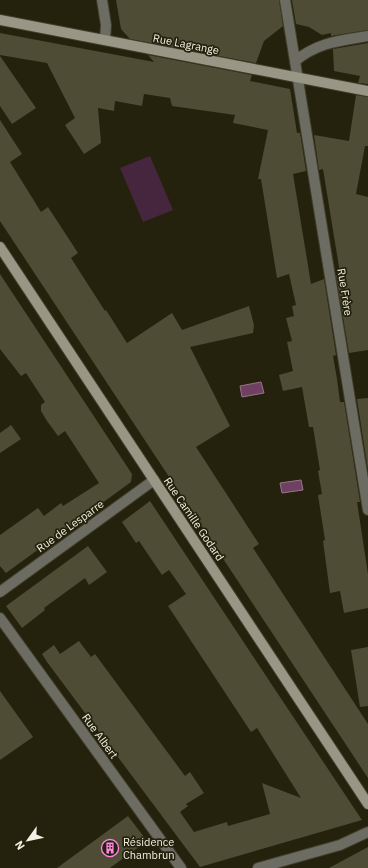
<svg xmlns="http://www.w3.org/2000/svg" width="368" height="868" font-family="'IBM Plex Sans',sans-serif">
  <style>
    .green { fill: #46263e }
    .water { fill: #704063; stroke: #977589 }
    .building { fill: #4e4c35 }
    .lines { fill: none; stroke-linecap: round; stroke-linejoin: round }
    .street-casing { stroke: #413f2b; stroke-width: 12 }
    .secondary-casing { stroke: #413f2b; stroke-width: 12 }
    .street { stroke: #6d6c62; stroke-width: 10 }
    .secondary { stroke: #989786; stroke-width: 10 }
    .labels { text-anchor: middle; stroke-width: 3.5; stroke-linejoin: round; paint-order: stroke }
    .street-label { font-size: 11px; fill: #f2f1e3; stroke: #24220d }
    .poi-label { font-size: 11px; fill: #f2f1e3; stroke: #24220d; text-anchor: start }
  </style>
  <rect width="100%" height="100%" fill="#24220d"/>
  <path class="green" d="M150,156L173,210L143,222L120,168Z"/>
  <g class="water">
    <path d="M261,382L264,393L242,397L240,386Z"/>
    <path d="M301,480L303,490L282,493L280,483Z"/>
  </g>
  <g class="building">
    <path d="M116,0H279L283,26L264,41L256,63L130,39L121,29Z"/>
    <path d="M292,0H368V30L331,36V33L322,35L309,27L296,24Z"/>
    <path d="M0,33L154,62L148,55L252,75L250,81L290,89L297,133H300L306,171L293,174L311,284L324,279L336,355L333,356L337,379L340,402H344L360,502H357L368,574V608L344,613L340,591L330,593L323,541L325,540L318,495L322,494L318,471L320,470L313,427H309L302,387L283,391L279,375L293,371L287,342L292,341L286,318L294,316L292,306L296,305L289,274L277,278L261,179H258L268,130L233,123L235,115L172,106L170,98L144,94L142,106L115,101L114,111L98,108L101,143L84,154L65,125L75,118L47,63L0,55Z"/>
    <path d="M368,43V84L358,83L360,76L334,71L333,49Z"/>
    <path d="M0,56L36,108L12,124L0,106Z"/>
    <path d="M356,95L368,97V146H365L356,194L368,197V350L349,353L336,275L340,273L323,169L319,170L314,135L349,141Z"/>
    <path d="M0,120L22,154L10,162L41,212L48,207L78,253L71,258L105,311L106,310L127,343L172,313L182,330L249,306L254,325L253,333L190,347L230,426L196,447L259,544L253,548L368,724V778L0,221Z"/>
    <path d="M0,274L132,474L131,482L6,573L0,566V535L38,508L44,516L61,503L63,506L99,483L65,431L58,436L47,421L41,411V405L45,402L26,373L21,376L0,349Z"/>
    <path d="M368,398V470L357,399Z"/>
    <path d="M11,425L21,439L0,453V433Z"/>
    <path d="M150,501L272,685L362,820L200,867L47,662L42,654L54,645L60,654L79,641L91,657L95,654L185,776L190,772L204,793L186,804L188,806L180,812L194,832L227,822L228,826L270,814L262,783L301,798L257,728L251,732L168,606L186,594L169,570L162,575L139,541L136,543L122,522Z"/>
    <path d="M88,546L107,572L89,585L85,578L44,608L45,610L22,628L6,606Z"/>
    <path d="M368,647V706L360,707L351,650Z"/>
    <path d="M0,691L33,737L0,760Z"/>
    <path d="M128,816L147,841L110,868H57Z"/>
    <path d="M368,847V868H329Z"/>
  </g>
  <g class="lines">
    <g class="street-casing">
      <g id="street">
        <path d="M102,0L106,25L105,40"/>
        <path d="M285,0L368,510"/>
        <path d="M295,61C319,42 339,41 368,36"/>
        <path d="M0,592L154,480"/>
        <path d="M0,618L181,868"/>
        <path d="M258,868L340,845L368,832"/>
      </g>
    </g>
    <g class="secondary-casing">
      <g id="secondary">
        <path d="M0,20L368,91"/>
        <path d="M0,247L368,804"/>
      </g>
    </g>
    <use href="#street" class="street"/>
    <use href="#secondary" class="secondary"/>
  </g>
  <defs>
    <g id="building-ring" transform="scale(0.9)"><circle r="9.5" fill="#24220d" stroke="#fe85e0" stroke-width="1.5"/><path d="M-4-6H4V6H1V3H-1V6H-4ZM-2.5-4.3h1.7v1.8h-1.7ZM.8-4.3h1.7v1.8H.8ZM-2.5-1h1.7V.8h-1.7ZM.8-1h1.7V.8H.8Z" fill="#fe85e0"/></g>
  </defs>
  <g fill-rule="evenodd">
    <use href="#building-ring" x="110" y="848"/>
  </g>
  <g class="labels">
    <g class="street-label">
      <text transform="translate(186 44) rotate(11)" y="4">Rue Lagrange</text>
      <text transform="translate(345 292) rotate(81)" y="4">Rue Frère</text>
      <text transform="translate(194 519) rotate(56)" y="4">Rue Camille Godard</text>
      <text transform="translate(70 526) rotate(-36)" y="4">Rue de Lesparre</text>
      <text transform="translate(100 736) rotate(54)" y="4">Rue Albert</text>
    </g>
    <g class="poi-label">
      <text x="123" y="846">Résidence<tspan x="123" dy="13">Chambrun</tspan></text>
    </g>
  </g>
  <g transform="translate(28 840) rotate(237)" stroke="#24220d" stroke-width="3" paint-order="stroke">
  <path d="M0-3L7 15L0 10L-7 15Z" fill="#f2f1e3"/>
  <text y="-6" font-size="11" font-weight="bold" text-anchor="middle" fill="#f2f1e3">N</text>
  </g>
</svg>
